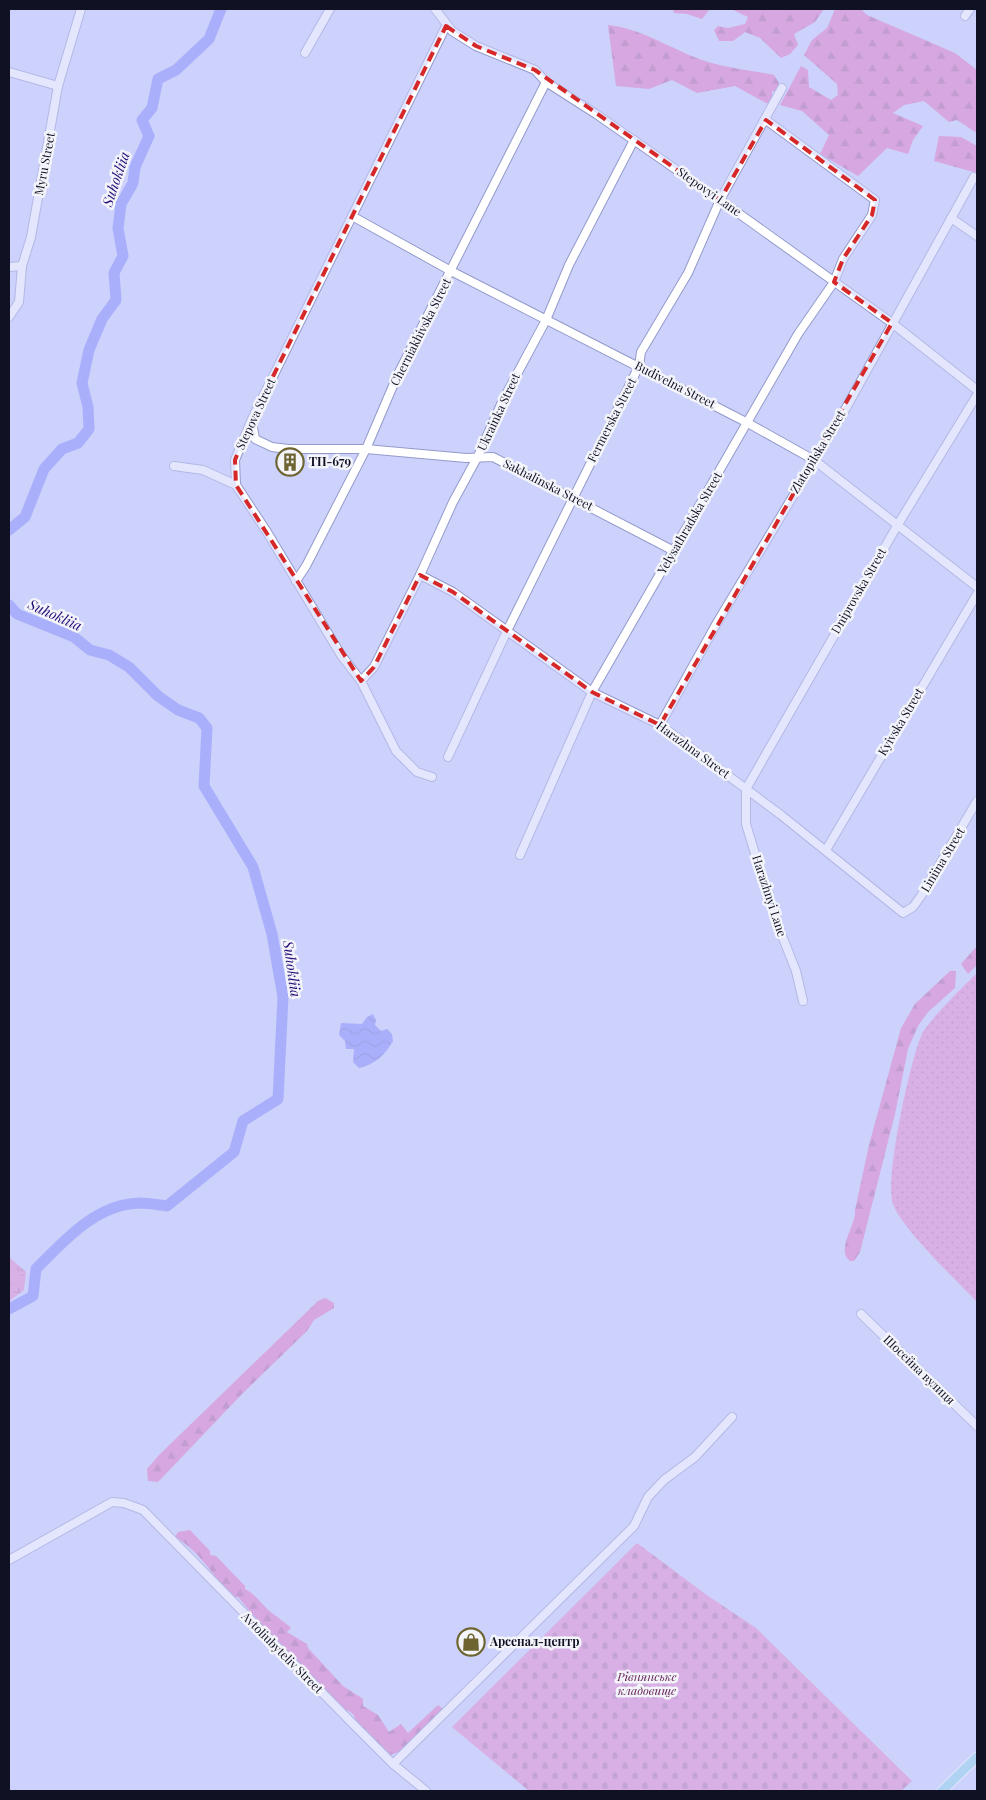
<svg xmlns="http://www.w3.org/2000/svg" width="986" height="1800" font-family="'Playfair Display',serif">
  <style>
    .grass { fill: url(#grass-tufts) }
    .forest { fill: url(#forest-firs) }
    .wetland { fill: url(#wetland-marsh) }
    .cemetery { fill: url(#cemetery-stones) }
    .garden { fill: url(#garden-dots) }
    .water { fill: url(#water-waves) }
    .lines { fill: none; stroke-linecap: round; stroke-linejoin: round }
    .river { stroke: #8286fb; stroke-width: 11 }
    .minor-casing { stroke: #949acb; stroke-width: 10 }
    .major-casing { stroke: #fff; stroke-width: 11 }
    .minor { stroke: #fff; stroke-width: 8 }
    .major { stroke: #8fd5e8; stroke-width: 9 }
    .marked { fill: none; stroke: #d62828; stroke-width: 4; stroke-dasharray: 10 6; stroke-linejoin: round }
    .labels { text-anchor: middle; stroke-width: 5; stroke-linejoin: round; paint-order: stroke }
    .street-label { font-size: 12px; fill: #101123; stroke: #f4f5fb }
    .poi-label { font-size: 12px; font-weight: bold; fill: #101123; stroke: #f4f5fb; text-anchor: start }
    .park-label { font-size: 12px; font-style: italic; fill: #621c51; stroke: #f4f5fb }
    .water-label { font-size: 14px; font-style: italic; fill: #230b75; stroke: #f4f5fb }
  </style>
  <defs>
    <pattern id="grass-tufts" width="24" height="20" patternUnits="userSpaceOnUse" patternTransform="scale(1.25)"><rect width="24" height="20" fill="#e887cb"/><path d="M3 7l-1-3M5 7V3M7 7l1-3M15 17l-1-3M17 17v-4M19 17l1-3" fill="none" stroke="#bb6da4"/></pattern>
    <pattern id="forest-firs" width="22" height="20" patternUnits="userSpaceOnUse" patternTransform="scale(1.25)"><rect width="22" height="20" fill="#e473c4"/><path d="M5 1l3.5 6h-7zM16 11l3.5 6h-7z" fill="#b75d9f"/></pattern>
    <pattern id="wetland-marsh" width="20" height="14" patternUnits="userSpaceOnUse" patternTransform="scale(1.25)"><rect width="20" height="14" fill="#e887cb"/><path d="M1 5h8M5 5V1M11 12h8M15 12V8" fill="none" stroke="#bb6da4"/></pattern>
    <pattern id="cemetery-stones" width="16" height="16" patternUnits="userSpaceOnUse" patternTransform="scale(1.25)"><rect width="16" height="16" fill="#e887cb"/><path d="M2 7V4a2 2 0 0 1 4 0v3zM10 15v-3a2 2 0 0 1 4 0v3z" fill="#bb6da4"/></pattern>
    <pattern id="garden-dots" width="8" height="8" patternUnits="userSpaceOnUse" patternTransform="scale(1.25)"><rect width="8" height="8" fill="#e887cb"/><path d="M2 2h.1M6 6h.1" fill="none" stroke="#bb6da4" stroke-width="1.8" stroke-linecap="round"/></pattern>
    <pattern id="water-waves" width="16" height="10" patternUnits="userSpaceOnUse" patternTransform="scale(1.25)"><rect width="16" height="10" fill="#8286fb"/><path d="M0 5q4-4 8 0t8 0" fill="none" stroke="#696ccb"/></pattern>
  </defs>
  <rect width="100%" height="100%" fill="#ccd2fb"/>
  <path class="grass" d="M9,1257L26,1272L9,1281Z"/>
  <g class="forest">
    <path d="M673,9H709V10L702,19L687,14L674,13Z"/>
    <path d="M731,9H824L815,22L794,34L798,45L790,54L781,58L760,38L745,32L733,41H719L714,30L718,26L728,28L745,24L748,17Z"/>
    <path d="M835,9H861L867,15L955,53L977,70V133L957,120L949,122L924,101L904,105L893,113L923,126L913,140L908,154L887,148L858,176L820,154L829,135L802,111L780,105L801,66L808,70L809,87L831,100L838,95L837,84L804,55L812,40L827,28Z"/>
    <path d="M608,25C641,28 671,49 702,60C726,68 749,70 774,75L779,83L777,92L772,91L773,104L766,103L735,86L697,93L672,80L649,89L616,86Z"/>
    <path d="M939,136L961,137L977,146V173L934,161Z"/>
    <path d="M977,946V965L968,974L961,964Z"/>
    <path d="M950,971H956L955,988L928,1012L918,1026L908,1049L895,1114L860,1252L854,1261H850C835,1250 857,1224 855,1210L869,1145L901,1028L915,1004Z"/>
    <path d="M325,1298L334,1303V1308L314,1320L307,1331L242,1394L158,1482L148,1481L147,1469L159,1455L318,1301Z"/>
    <path d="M190,1530L210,1551V1555L216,1556L245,1586V1589C257,1595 261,1605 272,1613C278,1618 285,1622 291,1628L287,1632L307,1644L308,1648L343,1686L363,1699V1706L378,1715L389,1732L401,1724L408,1733L438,1705L443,1709C428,1725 412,1749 390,1755L356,1724L354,1715L349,1711L343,1710L287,1654L283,1645L278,1644L238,1597H233C213,1577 200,1551 175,1537L178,1532Z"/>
  </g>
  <path class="wetland" d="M26,1272L24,1290L9,1301V1281Z"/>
  <path class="cemetery" d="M637,1543L708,1596L756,1628L912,1781L901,1791H529L452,1727Z"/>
  <path class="garden" d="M977,973V1302C957,1281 902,1229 893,1204C884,1181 911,1055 923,1032C932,1017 964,986 977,973Z"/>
  <path class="water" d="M373,1014L376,1020L375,1025L381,1031L387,1029L392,1034L393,1041C385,1055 374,1065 359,1068L353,1062L354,1049H346L345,1041L339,1035L341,1023L362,1024L367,1017Z"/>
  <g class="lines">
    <g class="river">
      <path d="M9,530L25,517L44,469L62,449L78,443L89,429L88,407L82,383L89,350L102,319L116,300L114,273L123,256L118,228L121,204L133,183L135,167L149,136L142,120L152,108L158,79L176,70L209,39L221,9"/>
      <path d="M9,605L17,614L74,637L90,650L109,655L129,667L158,696L178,710L199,718L207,728L204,786L253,867L272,934L283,997L278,1099L243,1121L234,1152L167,1206C159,1205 149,1203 140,1203C96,1204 65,1240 36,1269L33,1296L9,1309"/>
    </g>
    <g class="minor-casing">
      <g id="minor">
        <path d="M435,9L452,31L476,46L535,70L546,82L596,114L720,200L892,323L977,390"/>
        <path d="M965,16L970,9"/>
        <path d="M305,53L330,9"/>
        <path d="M9,72L58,86"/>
        <path d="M352,216L451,271L746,422L814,460L977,587"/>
        <path d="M951,218L977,236"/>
        <path d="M9,267L22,266"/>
        <path d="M9,317L19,302L22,266L31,237L58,86L81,9"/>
        <path d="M252,422L255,439L272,447L288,449H366L466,458L493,457L674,551"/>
        <path d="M174,466L203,470L236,485"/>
        <path d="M420,575L453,592L592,692L660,725L781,815L903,913L913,907L921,896L977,801"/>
        <path d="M296,581L306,566L366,449L398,374L546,82"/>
        <path d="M361,681L374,667L420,575L453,502L478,456L502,402L546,320L569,265L634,140"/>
        <path d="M660,725L718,621L846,408L974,177"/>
        <path d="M448,757L507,631L639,366L641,352L688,273L720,200L782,88"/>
        <path d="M432,777L417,772L396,751L361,681L341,655L267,532L236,485L235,460L252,419L446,26"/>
        <path d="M826,850L977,594"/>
        <path d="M520,855L592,692L798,334L834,282L843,259L872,215L875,200L766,120"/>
        <path d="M803,1001L796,971L773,913L746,824V789L897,526L977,395"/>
        <path d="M861,1314L977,1426"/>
        <path d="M9,1560L112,1502L124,1503L143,1510L353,1724L393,1764L426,1791"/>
        <path d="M393,1764L634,1526L648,1497L664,1480L695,1457L732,1417"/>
      </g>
    </g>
    <g class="major-casing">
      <path id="major" d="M942,1791L977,1757"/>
    </g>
    <use href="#minor" class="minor"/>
    <use href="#major" class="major"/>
  </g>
  <path d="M0 0H986V1800H0ZM446,26L476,46L535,70L720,200L766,120L875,200L872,215L843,259L834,282L892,323L660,725L592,692L453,592L420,575L374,667L361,681L236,485L235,460L252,419Z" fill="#ccd2fb" fill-opacity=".55" fill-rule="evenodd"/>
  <path class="marked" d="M446,26L476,46L535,70L720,200L766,120L875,200L872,215L843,259L834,282L892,323L660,725L592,692L453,592L420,575L374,667L361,681L236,485L235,460L252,419Z"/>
  <defs>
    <g id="building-ring" transform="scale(1.4375)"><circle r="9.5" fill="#f4f5fb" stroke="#6d6431" stroke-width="1.5"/><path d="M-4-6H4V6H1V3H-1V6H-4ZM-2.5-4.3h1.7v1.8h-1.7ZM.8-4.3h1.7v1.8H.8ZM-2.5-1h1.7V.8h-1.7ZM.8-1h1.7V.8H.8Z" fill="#6d6431"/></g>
    <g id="shop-ring" transform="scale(1.4375)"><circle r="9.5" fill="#f4f5fb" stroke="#6d6431" stroke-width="1.5"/><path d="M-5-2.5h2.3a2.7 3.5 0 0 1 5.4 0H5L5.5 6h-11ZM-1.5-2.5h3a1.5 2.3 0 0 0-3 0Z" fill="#6d6431"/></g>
  </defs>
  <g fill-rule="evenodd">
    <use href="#building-ring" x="290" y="462"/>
    <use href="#shop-ring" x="471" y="1642"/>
  </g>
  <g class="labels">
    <g class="street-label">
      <text transform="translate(45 164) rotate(-79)" y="4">Myru Street</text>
      <text transform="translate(709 192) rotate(35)" y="4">Stepovyi Lane</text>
      <text transform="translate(421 332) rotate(-63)" y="4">Cherniakhivska Street</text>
      <text transform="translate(675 385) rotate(27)" y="4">Budivelna Street</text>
      <text transform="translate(499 412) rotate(-65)" y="4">Ukrainka Street</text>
      <text transform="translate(256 414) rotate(-65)" y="4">Stepova Street</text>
      <text transform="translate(612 420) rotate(-63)" y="4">Fermerska Street</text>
      <text transform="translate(818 452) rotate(-59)" y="4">Zlatopilska Street</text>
      <text transform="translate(548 485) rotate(27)" y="4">Sakhalinska Street</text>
      <text transform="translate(690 523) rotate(-60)" y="4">Yelysathradska Street</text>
      <text transform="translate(859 591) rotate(-60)" y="4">Dniprovska Street</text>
      <text transform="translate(901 722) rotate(-59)" y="4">Kyivska Street</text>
      <text transform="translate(693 750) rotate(36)" y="4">Harazhna Street</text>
      <text transform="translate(943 860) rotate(-59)" y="4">Liniina Street</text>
      <text transform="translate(769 896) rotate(72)" y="4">Harazhnyi Lane</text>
      <text transform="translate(919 1370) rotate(44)" y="4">Шосейна вулиця</text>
      <text transform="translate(282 1653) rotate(45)" y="4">Avtoliubyteliv Street</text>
    </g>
    <g class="poi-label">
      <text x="309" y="466">ТП-679</text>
      <text x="490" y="1646">Арсенал-центр</text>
    </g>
    <g class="park-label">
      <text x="647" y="1681">Рівнянське<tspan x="647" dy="14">кладовище</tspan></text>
    </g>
    <g class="water-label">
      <text transform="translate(116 179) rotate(-71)" y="5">Suhokliia</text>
      <text transform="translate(55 615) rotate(24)" y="5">Suhokliia</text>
      <text transform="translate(292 969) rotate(82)" y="5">Suhokliia</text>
    </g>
  </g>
  <rect width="986" height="1800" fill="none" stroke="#101123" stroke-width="20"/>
</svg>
